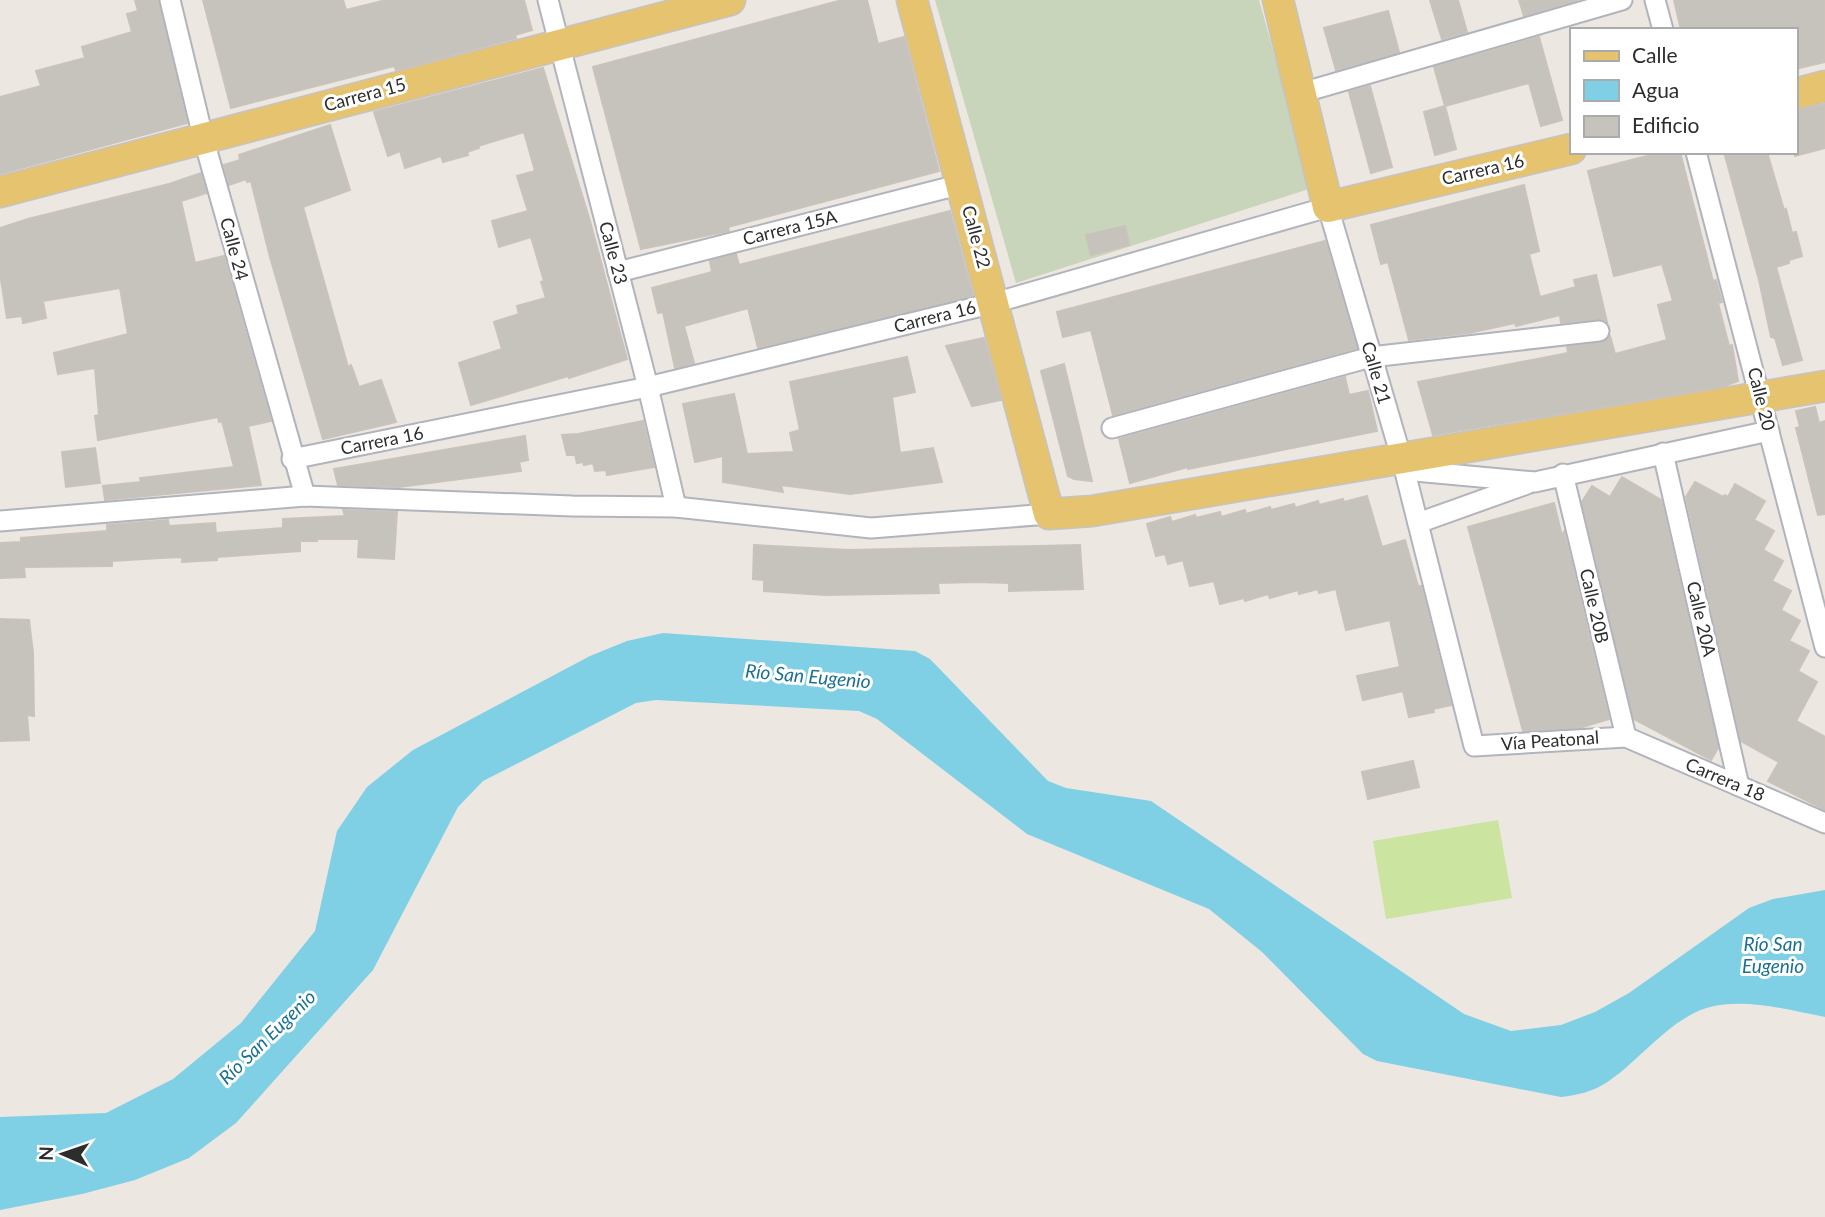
<svg xmlns="http://www.w3.org/2000/svg" width="1825" height="1217" font-family="Lato,sans-serif">
  <style>
    .cemetery { fill: #c9d5ba }
    .pitch { fill: #cbe4a0 }
    .water { fill: #7fcfe5 }
    .building { fill: #c6c2bc; stroke: #c9c3bb; stroke-width: 2 }
    .lines { fill: none; stroke-linecap: round; stroke-linejoin: round }
    .street-casing { stroke: #b1b4bc; stroke-width: 23 }
    .primary-casing { stroke: #c4c4c4; stroke-width: 33 }
    .street { stroke: #fff; stroke-width: 19 }
    .primary { stroke: #e5c36f; stroke-width: 30 }
    .labels { text-anchor: middle; stroke-width: 6; stroke-linejoin: round; paint-order: stroke }
    .street-label { font-size: 18px; fill: #2d2d2d; stroke: #fff }
    .water-label { font-size: 19px; font-style: italic; fill: #1a7094; stroke: #fff }
  </style>
  <rect width="100%" height="100%" fill="#ede7e1"/>
  <path class="cemetery" d="M935,0H1259L1312,188L1016,283Z"/>
  <path class="pitch" d="M1498,820L1512,898L1386,919L1373,841Z"/>
  <path class="water" d="M663,633L915,651L930,659L1048,781L1066,788L1151,801L1464,1014L1511,1031L1561,1025L1595,1012L1629,993L1749,908L1773,899L1825,890V1017C1789,1010 1751,999 1714,1006C1673,1014 1640,1061 1606,1083C1592,1092 1577,1095 1561,1097L1377,1061L1363,1054L1262,952L1209,909L1027,834L877,719L859,711L656,700L636,703L483,781L458,807L373,970L236,1123L189,1158L135,1180L82,1194L0,1210V1117L106,1113L173,1079L241,1023L315,931L337,831L367,787L413,750L590,656L627,641Z"/>
  <g class="building">
    <path d="M135,0H158L187,123L0,174V97L41,86L36,71L85,58L82,47L132,32L127,14L138,11Z"/>
    <path d="M203,0H343L346,10L386,0H524L532,30L515,35L516,38L396,70L394,66L231,108Z"/>
    <path d="M842,0H867L878,44L904,37L939,171L728,227L729,231L641,249L593,67Z"/>
    <path d="M1430,0H1458L1467,32L1442,39Z"/>
    <path d="M1519,0H1578L1524,16Z"/>
    <path d="M1674,0H1825V62L1795,69V30H1681Z"/>
    <path d="M1388,11L1399,52L1336,70L1324,28Z"/>
    <path d="M1539,37L1562,120L1541,126L1529,83L1445,106L1434,67Z"/>
    <path d="M543,68L590,221L627,359L569,378L568,376L471,405L459,363L502,349L494,322L519,314L517,306L546,298L541,282L544,281L531,237L499,247L492,221L528,211L517,176L535,171L524,132L478,146L479,148L467,152L468,155L443,162L441,156L405,168L400,151L388,156L374,112Z"/>
    <path d="M1370,86L1392,167L1371,173L1349,92Z"/>
    <path d="M1825,104V148L1795,156V111Z"/>
    <path d="M1445,106L1456,149L1435,155L1424,112Z"/>
    <path d="M330,125L350,190L303,207L348,367L351,365L359,387L381,380L396,422L323,439L270,257L251,181L247,182L246,179L229,185L224,165L240,160L239,155Z"/>
    <path d="M1663,152H1680L1713,281L1716,280L1722,302L1718,303L1729,346L1732,345L1738,381L1724,386L1433,435L1418,382L1568,353L1567,347L1600,343L1610,336L1615,354L1667,340L1658,305L1673,301L1662,264L1614,276L1588,171Z"/>
    <path d="M1724,152H1767L1784,210L1786,209L1792,233L1796,232L1802,256L1789,260V263L1776,267L1802,360L1783,365L1775,338L1771,337L1759,280Z"/>
    <path d="M201,173L206,193L181,201L195,263L224,256L271,421L248,426L261,485L105,500L103,486L141,482L140,478L234,467L222,421L219,422L218,417L98,440L95,416L99,415L95,368L58,374L54,353L128,334L120,288L43,301L46,318L23,323L22,316L7,318L0,274V228L28,219L169,184Z"/>
    <path d="M1524,185L1539,251L1529,254L1540,297L1576,287L1574,280L1596,275L1607,322L1598,319L1561,323L1560,315L1516,326L1515,323L1469,333L1409,340L1388,262L1381,264L1371,225Z"/>
    <path d="M950,211L973,296L758,348L748,308L684,326L694,363L675,368L663,312L658,313L652,288L712,272L710,261L736,254L739,265Z"/>
    <path d="M1125,226L1129,245L1091,255L1086,235Z"/>
    <path d="M1325,241L1357,348L1113,415L1091,330L1063,337L1057,312Z"/>
    <path d="M984,338L1001,400L972,406L946,346Z"/>
    <path d="M907,357L915,392L892,397L900,453L933,448L942,482L850,494L781,485L783,492L723,482V456L695,462L683,404L734,394L747,454L794,452L790,433L800,430L790,382Z"/>
    <path d="M1064,364L1092,481L1074,479L1068,476L1041,371Z"/>
    <path d="M1345,377L1349,395L1368,391L1377,431L1188,469V467L1130,483L1119,439Z"/>
    <path d="M1815,407L1819,423L1825,421V514L1818,515L1796,428L1800,427L1796,411Z"/>
    <path d="M643,421L654,467L607,475L606,470L595,471L593,463L584,465L583,462L577,463L575,455H567L562,435L578,434Z"/>
    <path d="M525,436L528,460L519,462L521,471L399,487L338,485L334,469Z"/>
    <path d="M95,448L100,483L66,487L62,452Z"/>
    <path d="M1622,477L1661,500L1718,748L1711,760L1634,719L1582,502L1592,486L1610,497Z"/>
    <path d="M1695,482L1723,497L1725,495L1728,497L1735,484L1765,501L1754,520L1774,531L1763,550L1783,561L1772,581L1791,591L1781,610L1800,621L1789,641L1809,651L1798,671L1817,682L1796,721L1825,737V810L1768,781L1779,762L1741,741L1686,497Z"/>
    <path d="M1367,496L1382,547L1405,540L1418,586H1421L1451,705L1433,709L1434,712L1409,717L1403,691L1363,700L1357,676L1400,667L1390,620L1346,630L1336,589L1319,593L1318,589L1299,594L1298,590L1270,598L1268,594L1245,601L1244,598L1220,604L1214,581L1190,586L1183,560L1168,564L1165,554L1156,556L1147,524L1170,517L1172,522L1195,515L1196,518L1220,512L1221,517L1245,510L1246,514L1270,507L1271,510L1294,504L1295,508L1318,501L1319,505L1343,499L1344,502Z"/>
    <path d="M1554,503L1562,536L1564,532L1609,719L1579,728L1523,731L1468,527Z"/>
    <path d="M343,510L397,512L394,559L358,557L359,539H317V541H300V551L217,557V560L182,562V557L160,558L112,561V566L24,567L25,577L0,578V543L21,542V538L107,531V525L168,520L169,526L215,523L216,533L283,528V519L345,516Z"/>
    <path d="M754,545L849,550L1080,545L1083,589L1009,591V583L975,582L938,583L939,593L825,595L764,591V580L753,579Z"/>
    <path d="M0,619L29,620L33,653L34,716L27,715L29,740L0,741Z"/>
    <path d="M1413,761L1419,787L1368,799L1362,772Z"/>
  </g>
  <g class="lines">
    <g class="street-casing">
      <g id="street">
        <path d="M170,0L203,137L305,496"/>
        <path d="M548,0L648,387L676,507"/>
        <path d="M1655,0L1663,30"/>
        <path d="M1301,93L1622,0"/>
        <path d="M1696,152L1825,647"/>
        <path d="M618,272L962,184"/>
        <path d="M1112,428L1371,357L1599,331"/>
        <path d="M1663,453L1739,786"/>
        <path d="M292,459L648,387L994,303L1328,207L1402,460L1474,746L1626,737L1825,823"/>
        <path d="M1404,470L1535,482L1769,431"/>
        <path d="M1563,474L1626,737"/>
        <path d="M0,521L305,496L572,506L676,507L871,528L1049,514"/>
        <path d="M1418,523L1527,484"/>
      </g>
    </g>
    <g class="primary-casing">
      <g id="primary">
        <path d="M912,0L1049,514L1092,511L1825,386"/>
        <path d="M1278,0L1328,207L1571,149"/>
        <path d="M1795,94L1825,86"/>
        <path d="M0,192L730,0"/>
      </g>
    </g>
    <use href="#street" class="street"/>
    <use href="#primary" class="primary"/>
  </g>
  <g class="labels">
    <g class="street-label">
      <text transform="translate(365 95) rotate(-15)" y="6">Carrera 15</text>
      <text transform="translate(1483 170) rotate(-13)" y="6">Carrera 16</text>
      <text transform="translate(790 228) rotate(-14)" y="6">Carrera 15A</text>
      <text transform="translate(976 237) rotate(75)" y="6">Calle 22</text>
      <text transform="translate(234 249) rotate(75)" y="6">Calle 24</text>
      <text transform="translate(613 253) rotate(75)" y="6">Calle 23</text>
      <text transform="translate(935 317) rotate(-14)" y="6">Carrera 16</text>
      <text transform="translate(1376 373) rotate(74)" y="6">Calle 21</text>
      <text transform="translate(1761 399) rotate(76)" y="6">Calle 20</text>
      <text transform="translate(382 441) rotate(-11)" y="6">Carrera 16</text>
      <text transform="translate(1594 606) rotate(77)" y="6">Calle 20B</text>
      <text transform="translate(1701 619) rotate(77)" y="6">Calle 20A</text>
      <text transform="translate(1550 741) rotate(-4)" y="6">Vía Peatonal</text>
      <text transform="translate(1725 780) rotate(23)" y="6">Carrera 18</text>
    </g>
    <g class="water-label">
      <text transform="translate(808 676) rotate(5)" y="7">Río San Eugenio</text>
      <text x="1773" y="951">Río San<tspan x="1773" dy="22">Eugenio</tspan></text>
      <text transform="translate(267 1037) rotate(-44)" y="7">Río San Eugenio</text>
    </g>
  </g>
  <rect x="1570" y="28" width="228" height="126" fill="#ffffff" stroke="#ababab" stroke-width="2"/>
  <rect x="1584" y="51" width="35" height="10" fill="#e5c36f" stroke="#ababab" stroke-width="2"/>
  <text x="1632" y="63" font-size="21" fill="#2d2d2d">Calle</text>
  <rect x="1584" y="80" width="35" height="21" fill="#7fcfe5" stroke="#ababab" stroke-width="2"/>
  <text x="1632" y="98" font-size="21" fill="#2d2d2d">Agua</text>
  <rect x="1584" y="116" width="35" height="21" fill="#c6c2bc" stroke="#ababab" stroke-width="2"/>
  <text x="1632" y="133" font-size="21" fill="#2d2d2d">Edificio</text>
  <g transform="translate(63 1154) rotate(272)" stroke="#ffffff" stroke-width="5" paint-order="stroke">
  <path d="M0-5L12 26L0 18L-12 26Z" fill="#2d2d2d"/>
  <text y="-10" font-size="19" font-weight="bold" text-anchor="middle" fill="#2d2d2d">N</text>
  </g>
</svg>
